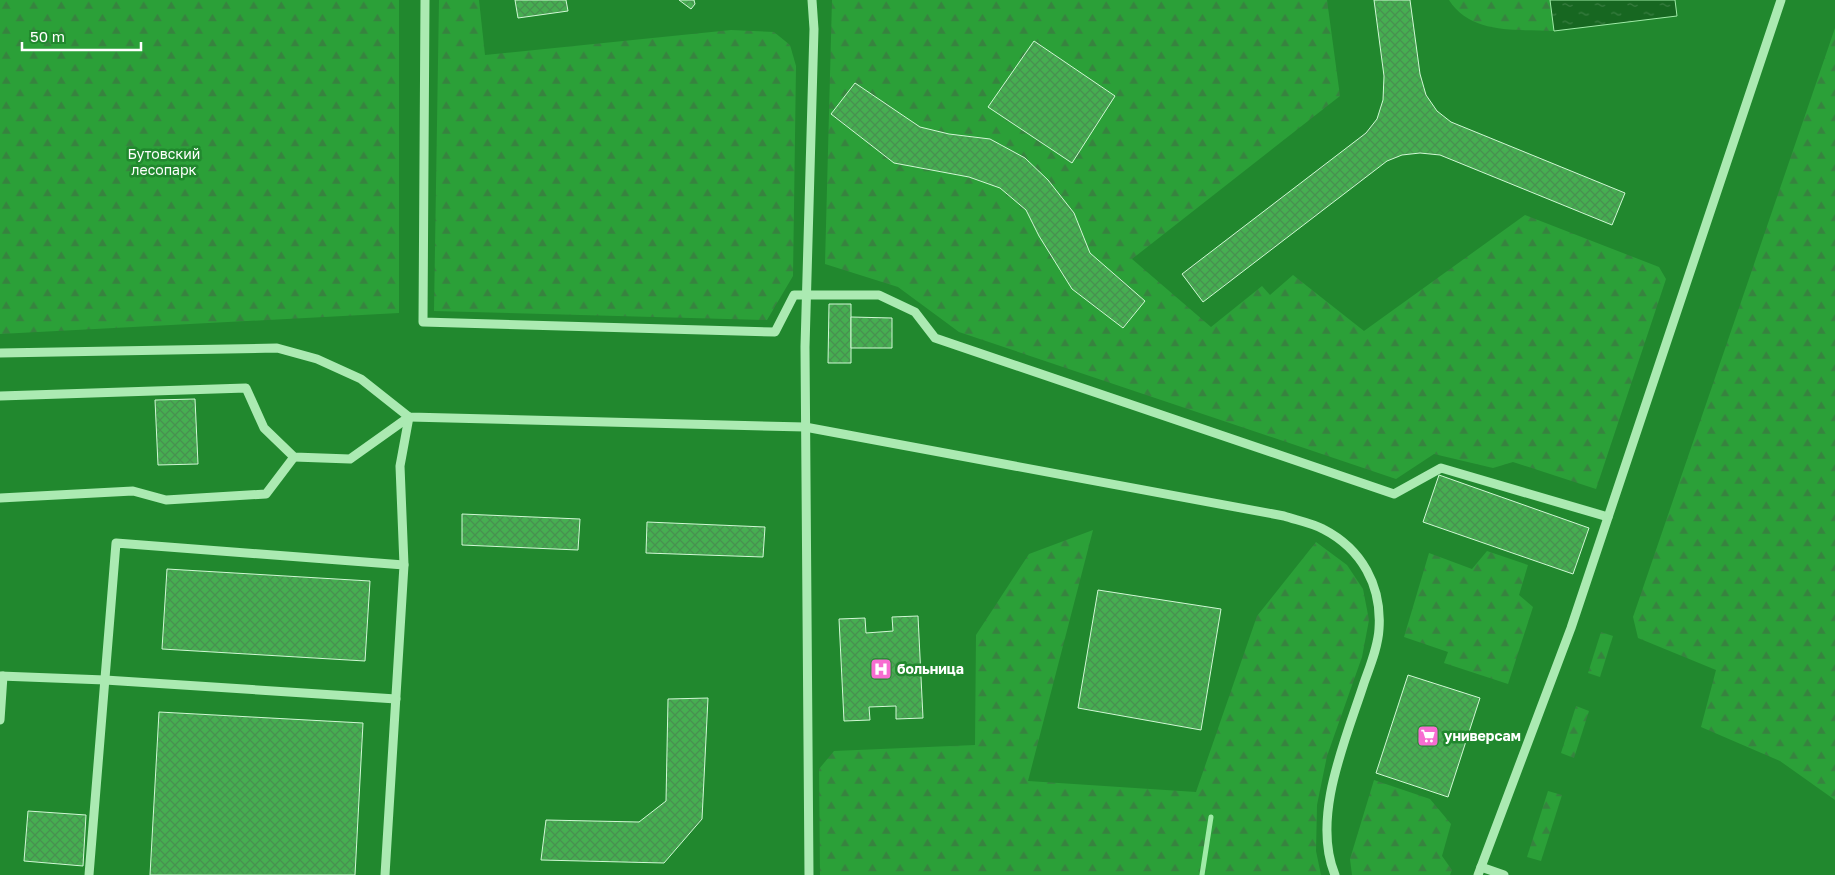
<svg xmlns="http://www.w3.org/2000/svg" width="1835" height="875" font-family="'Golos Text',sans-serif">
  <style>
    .forest { fill: url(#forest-firs) }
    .water { fill: url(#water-ripples); stroke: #9feba7 }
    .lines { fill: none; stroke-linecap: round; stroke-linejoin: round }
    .stream { stroke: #9feba7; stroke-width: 5 }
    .building { fill: url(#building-cross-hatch); stroke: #d0f8d4 }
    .minor { stroke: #abeab2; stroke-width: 9 }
    .labels { text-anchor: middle; stroke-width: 5; stroke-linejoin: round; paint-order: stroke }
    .park-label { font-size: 14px; fill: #fdfffd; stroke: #21882e }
    .poi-label { font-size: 14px; font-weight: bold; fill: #fff; stroke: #21882e; text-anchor: start }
  </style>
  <defs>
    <pattern id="forest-firs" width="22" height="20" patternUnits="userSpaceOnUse" patternTransform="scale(1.25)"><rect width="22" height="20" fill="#2ba038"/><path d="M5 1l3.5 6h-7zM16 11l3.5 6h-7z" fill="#37833f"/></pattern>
    <pattern id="water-ripples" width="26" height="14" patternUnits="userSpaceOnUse" patternTransform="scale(1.25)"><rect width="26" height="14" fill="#176721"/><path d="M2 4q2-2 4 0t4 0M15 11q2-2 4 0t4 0" fill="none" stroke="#3a7e42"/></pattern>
    <pattern id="building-cross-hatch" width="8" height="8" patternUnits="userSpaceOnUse" patternTransform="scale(1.25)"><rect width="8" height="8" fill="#46ae51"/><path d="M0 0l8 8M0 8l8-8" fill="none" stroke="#489150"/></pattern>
  </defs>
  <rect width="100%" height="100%" fill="#21882e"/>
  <g class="forest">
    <path d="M0,0H399V313L0,334Z"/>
    <path d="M439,0H479L485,55L731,30L774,32L790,45L796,66L793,276L767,320L434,311Z"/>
    <path d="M832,0H1327L1340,96L1132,259L1211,327L1262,286L1270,295L1293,275L1364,331L1525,215L1659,267L1666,279L1596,489L1513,462L1493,468L1434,454L1396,479L959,332L898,287L825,264Z"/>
    <path d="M1449,0H1550L1554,31C1518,29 1471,35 1449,0Z"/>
    <path d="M1835,28V800L1780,761L1701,727L1716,670L1638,638L1633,617Z"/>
    <path d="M1093,530L1028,781L1196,792L1257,616L1316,542L1347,565L1363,589L1369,620L1362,657L1327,756L1317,805L1316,851L1321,875H820L819,769L834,751L975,745L976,635L1029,554Z"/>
    <path d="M1487,551L1528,565L1519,595L1533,607L1508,684L1444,663L1448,652L1404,637L1429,553L1472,569Z"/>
    <path d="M1601,632L1613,636L1600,677L1588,673Z"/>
    <path d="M1576,706L1589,711L1574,758L1561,753Z"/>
    <path d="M1374,780L1430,799L1451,824L1442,856L1452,870L1450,875H1352L1350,859Z"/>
    <path d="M1548,791L1562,795L1541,861L1527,857Z"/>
  </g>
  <path class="water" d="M1550,0H1675L1677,16L1554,31Z"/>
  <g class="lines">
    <path class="stream" d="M1202,875L1211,817"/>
  </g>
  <g class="building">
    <path d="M515,0H566L568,11L518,18Z"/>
    <path d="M679,0H694L695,4L691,9Z"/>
    <path d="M1374,0H1410L1420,74L1426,95L1437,111L1451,122L1625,193L1612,225L1440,155L1420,153L1402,155L1387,161L1203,302L1182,274L1366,133L1377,119L1383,100L1384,76Z"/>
    <path d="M1034,41L1115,96L1072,163L988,107Z"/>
    <path d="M855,83L920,127L949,134L990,139L1025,158L1048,180L1074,213L1090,253L1145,301L1123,328L1072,289L1039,236L1026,210L1000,188L969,177L894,163L831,114Z"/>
    <path d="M829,304H851V363H828Z"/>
    <path d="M851,317L892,318V348H851Z"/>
    <path d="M195,399L198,464L158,465L155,400Z"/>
    <path d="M1439,475L1589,528L1573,574L1423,522Z"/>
    <path d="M462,514L580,519L578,550L462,545Z"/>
    <path d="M647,522L765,527L763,557L646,553Z"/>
    <path d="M167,569L370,581L365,661L162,649Z"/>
    <path d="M1098,590L1221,609L1201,730L1078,708Z"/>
    <path d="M918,616L923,718L896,719V706L869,707L870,720L844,721L839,619L865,618L866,633L893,631L892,617Z"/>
    <path d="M1408,675L1480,698L1448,797L1376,773Z"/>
    <path d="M708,698L702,819L664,863L541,860L546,820L639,822L666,801L668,699Z"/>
    <path d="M159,712L363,723L355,875H150Z"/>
    <path d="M28,811L86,815L83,866L24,861Z"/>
  </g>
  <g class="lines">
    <g class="minor">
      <path d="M425,0L423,322L775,332L794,295H879L915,312L935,338L1394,494L1441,468L1608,517"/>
      <path d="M0,353L277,348L317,359L361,379L409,417L805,427L1284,516C1296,520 1312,523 1323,529C1362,549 1382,586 1379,629C1378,647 1370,666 1364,683C1346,739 1311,817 1335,875"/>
      <path d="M0,396L246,388L264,428L294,457L350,459L409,417"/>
      <path d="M0,498L133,491L166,500L266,494L294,457"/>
      <path d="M404,565L400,466L409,417"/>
      <path d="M0,676L105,680L396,699"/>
      <path d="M0,720L3,676"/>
      <path d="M1481,867L1504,875"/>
      <path d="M89,875L116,543L404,565L385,875"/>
      <path d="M809,875L805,347L814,29L812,0"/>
      <path d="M1478,875L1571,628L1781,0"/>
    </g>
  </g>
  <defs>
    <g id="hospital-square" transform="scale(1.125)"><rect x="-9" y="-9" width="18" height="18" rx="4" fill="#f76dd1" stroke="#21882e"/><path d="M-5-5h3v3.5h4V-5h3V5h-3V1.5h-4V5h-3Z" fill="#fff"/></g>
    <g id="supermarket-square" transform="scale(1.125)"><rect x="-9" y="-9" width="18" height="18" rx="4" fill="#f76dd1" stroke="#21882e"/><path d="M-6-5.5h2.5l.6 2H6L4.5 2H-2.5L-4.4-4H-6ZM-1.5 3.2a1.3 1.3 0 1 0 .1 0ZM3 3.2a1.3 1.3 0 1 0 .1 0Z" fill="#fff"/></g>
  </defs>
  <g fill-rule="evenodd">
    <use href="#hospital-square" x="881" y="669"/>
    <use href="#supermarket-square" x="1428" y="736"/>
  </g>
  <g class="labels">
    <g class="park-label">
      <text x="164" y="159">Бутовский<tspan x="164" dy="16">лесопарк</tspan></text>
    </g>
    <g class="poi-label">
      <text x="897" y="674">больница</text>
      <text x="1444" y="741">универсам</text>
    </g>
  </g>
  <path d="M22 42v8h119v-8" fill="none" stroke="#ffffff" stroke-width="2.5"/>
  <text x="30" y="42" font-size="15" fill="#ffffff" stroke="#21882e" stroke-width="4" paint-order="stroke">50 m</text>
</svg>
